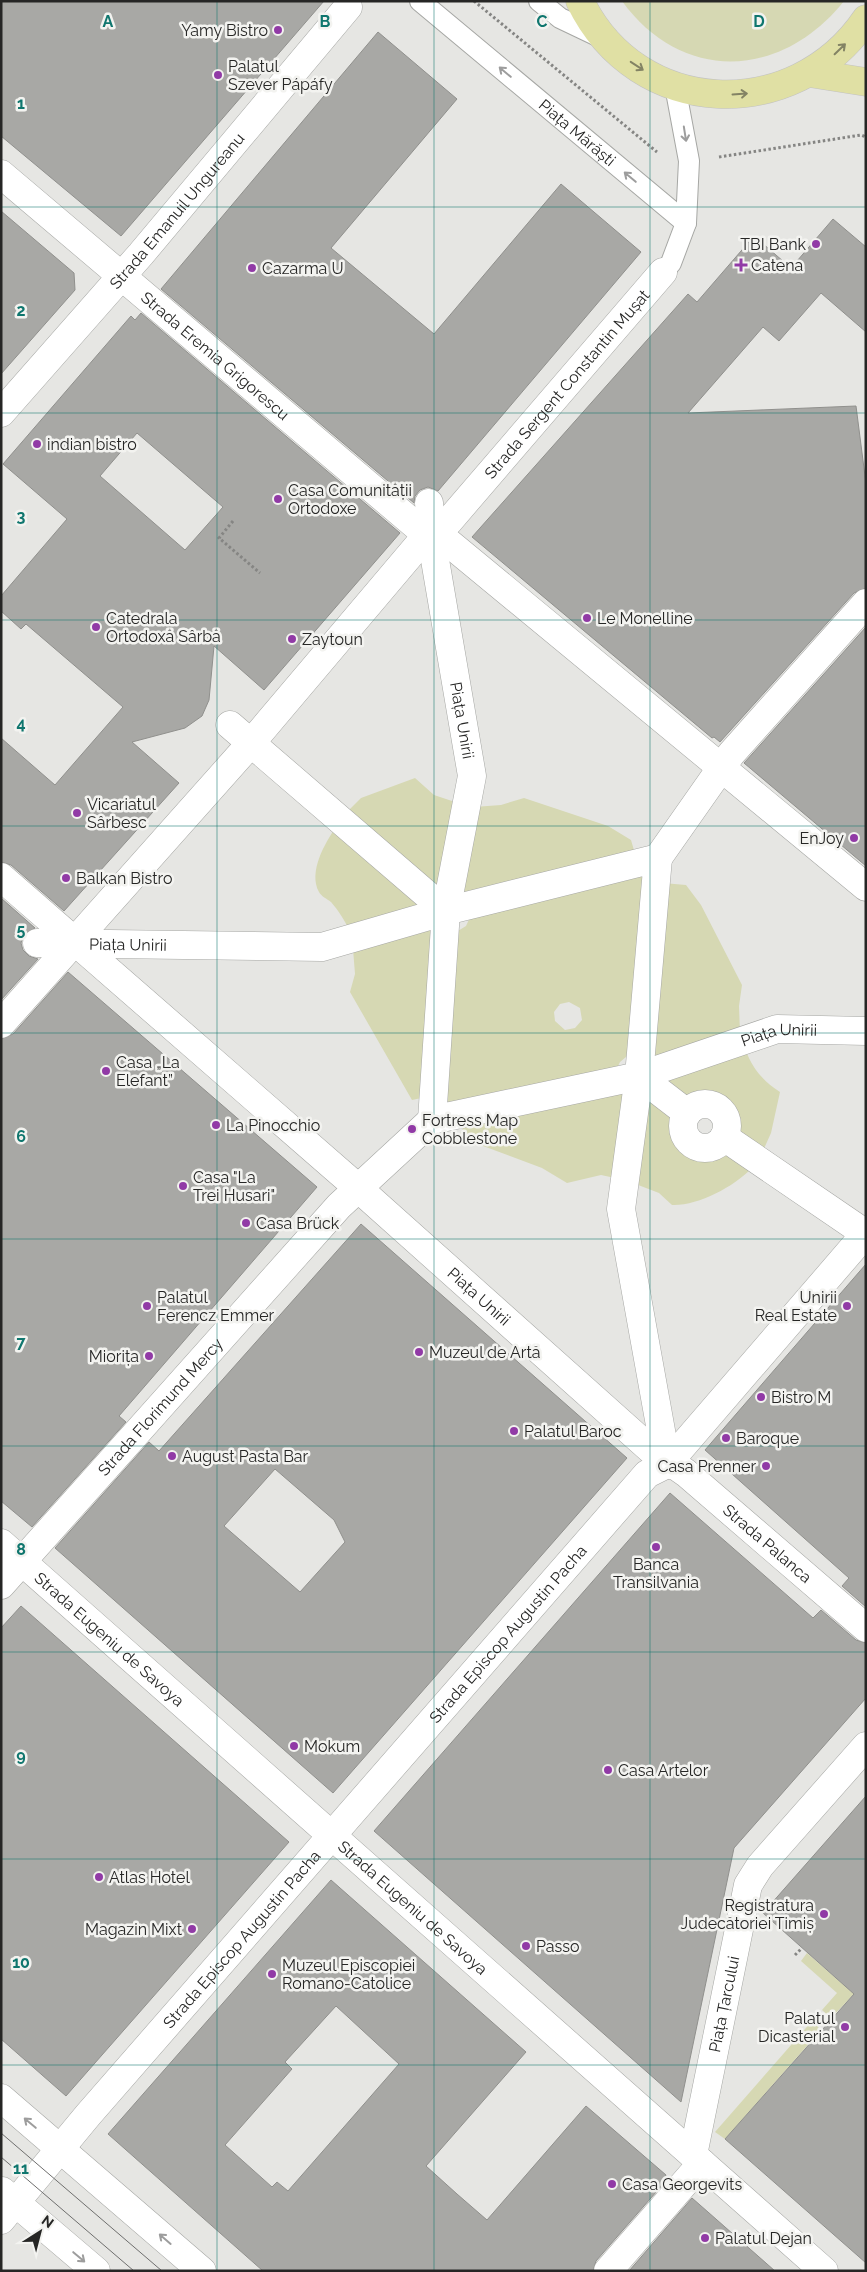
<svg xmlns="http://www.w3.org/2000/svg" width="867" height="2272" font-family="Raleway,sans-serif">
  <style>
    .green { fill: #d6d8b3; fill-rule: evenodd }
    .building { fill: #a8a8a5; stroke: #90908d; fill-rule: evenodd }
    .lines { fill: none; stroke-linecap: round; stroke-linejoin: round }
    .lane-casing { stroke: #a6a7a4; stroke-width: 22 }
    .street-casing { stroke: #a6a7a4; stroke-width: 29 }
    .primary-casing { stroke: #c2c2c2; stroke-width: 29 }
    .path { stroke: #858583; stroke-width: 3; stroke-dasharray: 2.5 2.5; stroke-linecap: butt }
    .lane { stroke: #fff; stroke-width: 20 }
    .street { stroke: #fff; stroke-width: 28 }
    .primary { stroke: #e0e0a4; stroke-width: 28 }
    .tram { stroke: #6e6e6d; stroke-width: 1 }
    .oneway { stroke: #838364 }
    .oneway2 { stroke: #9d9d9d }
    .grid { fill: none; stroke: #0f766e; stroke-width: 1; stroke-opacity: 0.55 }
    .poi-dot { fill: #913aa6; stroke: #f3f3f0; stroke-width: 2 }
    .labels { text-anchor: middle; stroke-width: 5; stroke-linejoin: round; paint-order: stroke }
    .poi-label { font-size: 16px; fill: #262625; stroke: #f3f3f0; text-anchor: start }
    .street-label { font-size: 16px; fill: #262625; stroke: #f3f3f0 }
    .grid-label { font-size: 16px; text-anchor: middle; font-weight: bold; fill: #0f766e; stroke: #f3f3f0; stroke-width: 5; stroke-linejoin: round; paint-order: stroke }
  </style>
  <rect width="100%" height="100%" fill="#e6e6e3"/>
  <g class="green">
    <path d="M622,1H844C782,79 682,84 622,1Z"/>
    <path d="M415,778L434,795L458,803L440,885L431,889L344,815L361,798Z"/>
    <path d="M524,798L608,826L631,840L636,857L468,895L460,888L474,807L501,805Z"/>
    <path d="M336,827L424,898L421,910L350,931C344,920 339,911 331,902C327,899 321,896 319,892C308,872 325,843 336,827Z"/>
    <path d="M649,871L632,1052L620,1062L616,1070L442,1111L453,934L466,926L472,913ZM569,1002L580,1008L582,1020L575,1028L565,1030L555,1021L554,1012L560,1004Z"/>
    <path d="M663,883L686,885L701,905L742,985L739,1006L740,1033L656,1057L651,1054Z"/>
    <path d="M427,925L436,933L426,1097L412,1100L350,992L355,974L353,949Z"/>
    <path d="M746,1051C753,1069 763,1081 780,1092L771,1133L762,1153L737,1134L731,1112L722,1104L701,1098L686,1103L663,1086L665,1076Z"/>
    <path d="M622,1093L627,1097L615,1178L601,1175L567,1183L542,1168L459,1137L465,1123Z"/>
    <path d="M653,1097L675,1113C670,1148 695,1164 726,1149L751,1169C733,1187 698,1206 672,1205L659,1193L633,1183L644,1100Z"/>
    <path d="M807,1953L854,1994L831,2018L822,2010L837,1993L801,1961Z"/>
    <path d="M812,2021L821,2030L725,2139L715,2132Z"/>
  </g>
  <g class="building">
    <path d="M1,1H324L121,236L1,136Z"/>
    <path d="M378,32L457,99L331,248L434,334L561,184L641,252L438,491L428,487L420,490L415,496L414,503L161,289Z"/>
    <path d="M1,211L74,273L75,290L1,374Z"/>
    <path d="M833,219L866,247V332L821,293L779,341L763,327L688,413L856,406L866,484V588L854,593L720,742L714,737L712,738L472,537L688,294L697,302L754,236L791,268Z"/>
    <path d="M141,313L400,533L264,690L214,646L209,700L202,716L185,728L132,742L179,783L64,911L11,865L1,862V738L55,785L123,707L26,624L21,629L1,611V596L67,519L3,464L131,316L135,320ZM137,433L223,507L185,550L100,476Z"/>
    <path d="M866,627V866L744,763Z"/>
    <path d="M1,898L35,928L24,935L21,943L23,950L29,956L38,959L1,1000Z"/>
    <path d="M68,972L317,1187L119,1416L126,1422L32,1527L1,1501V1039L13,1034Z"/>
    <path d="M361,1224L627,1458L333,1793L55,1548L149,1442L159,1451ZM275,1469L334,1520L345,1542L300,1592L224,1526Z"/>
    <path d="M866,1264V1607L842,1586L849,1578L705,1450Z"/>
    <path d="M670,1493L813,1618L821,1610L856,1640L866,1643V1698L734,1848L681,2102L374,1831Z"/>
    <path d="M21,1606L289,1842L66,2096L1,2039V1628Z"/>
    <path d="M866,1796V2263L725,2139L854,1994L763,1913Z"/>
    <path d="M331,1880L526,2052L426,2166L457,2194L487,2220L586,2106L666,2175L664,2183L596,2261L593,2271H263L108,2134ZM336,2006L399,2064L288,2191L277,2182L272,2187L225,2145L292,2069L285,2062Z"/>
    <path d="M692,2198L700,2205L775,2271H629Z"/>
  </g>
  <g class="lines">
    <g class="lane-casing">
      <g id="lane">
        <path id="s1" d="M420,1L686,223L689,161L675,86"/>
        <path d="M539,1L560,18L604,39"/>
        <path d="M663,272L671,263L686,223"/>
      </g>
    </g>
    <g class="street-casing">
      <g id="street">
        <path id="s2" d="M1,174L420,529H440L449,521L663,272"/>
        <path id="s3" d="M1,413L141,254L348,7"/>
        <path id="s4" d="M429,503L434,554L472,776L446,911L432,1120L639,1076L777,1029L866,1031"/>
        <path d="M432,529L866,887"/>
        <path d="M230,725L446,911"/>
        <path d="M658,858L731,754L866,603"/>
        <path id="s5" d="M1,877L358,1188L667,1464"/>
        <path id="s6" d="M37,943L322,947L446,911L658,858L639,1076L621,1209L667,1464"/>
        <path d="M1,1024L251,743L432,529"/>
        <path d="M639,1076L687,1113"/>
        <circle cx="705" cy="1126" r="22"/>
        <path d="M724,1137L866,1234"/>
        <path id="s7" d="M667,1464L676,1466L686,1473L866,1628"/>
        <path id="s8" d="M1,1543L824,2271"/>
        <path id="s9" d="M1,1585L339,1206L432,1120"/>
        <path d="M1,2098L202,2271"/>
        <path id="s10" d="M693,2155L748,1885L760,1866L866,1746"/>
        <path d="M2,2191L96,2271"/>
        <path id="s11" d="M1,2220L88,2115L647,1474L667,1464L866,1233"/>
        <path d="M608,2271L702,2163"/>
      </g>
    </g>
    <g class="primary-casing">
      <g id="primary">
        <path d="M580,1C637,119 794,125 866,19"/>
        <path d="M809,73L866,82"/>
      </g>
    </g>
    <g class="path">
      <path d="M474,1L657,152"/>
      <path d="M719,157L861,135L866,137"/>
      <path d="M233,521L219,538L260,573"/>
      <path d="M795,1955L802,1948"/>
      <path d="M817,2015L827,2024"/>
    </g>
    <use href="#lane" class="lane"/>
    <use href="#street" class="street"/>
    <use href="#primary" class="primary"/>
    <g class="tram">
      <path d="M1,2133L162,2271"/>
      <path d="M1,2157L134,2271"/>
    </g>
  </g>
  <defs><path id="oneway-shaft" d="M-6 0H5M1.5-3L5.5 0L1.5 3" fill="none" stroke-width="1.6" stroke-linecap="round" stroke-linejoin="round" transform="scale(1.25)"/></defs>
  <g class="oneway">
    <use href="#oneway-shaft" transform="translate(840 49) rotate(-44)"/>
    <use href="#oneway-shaft" transform="translate(637 66) rotate(33)"/>
    <use href="#oneway-shaft" transform="translate(740 94) rotate(-4)"/>
  </g>
  <g class="oneway2">
    <use href="#oneway-shaft" transform="translate(505 72) rotate(-140)"/>
    <use href="#oneway-shaft" transform="translate(685 134) rotate(81)"/>
    <use href="#oneway-shaft" transform="translate(630 177) rotate(-140)"/>
    <use href="#oneway-shaft" transform="translate(30 2123) rotate(-140)"/>
    <use href="#oneway-shaft" transform="translate(165 2239) rotate(-139)"/>
    <use href="#oneway-shaft" transform="translate(79 2257) rotate(40)"/>
  </g>
  <path class="grid" d="M217,1V2271M434,1V2271M650,1V2271M1,207H866M1,413H866M1,620H866M1,826H866M1,1033H866M1,1239H866M1,1446H866M1,1652H866M1,1859H866M1,2065H866"/>
  <g class="poi-dot">
    <circle cx="278" cy="30" r="5"/>
    <circle cx="218" cy="75" r="5"/>
    <circle cx="816" cy="244" r="5"/>
    <path d="M738.5 257.5h5v5h5v5h-5v5h-5v-5h-5v-5h5z"/>
    <circle cx="252" cy="268" r="5"/>
    <circle cx="37" cy="444" r="5"/>
    <circle cx="278" cy="499" r="5"/>
    <circle cx="587" cy="618" r="5"/>
    <circle cx="96" cy="627" r="5"/>
    <circle cx="292" cy="639" r="5"/>
    <circle cx="77" cy="813" r="5"/>
    <circle cx="854" cy="838" r="5"/>
    <circle cx="66" cy="878" r="5"/>
    <circle cx="106" cy="1071" r="5"/>
    <circle cx="216" cy="1125" r="5"/>
    <circle cx="412" cy="1129" r="5"/>
    <circle cx="183" cy="1186" r="5"/>
    <circle cx="246" cy="1223" r="5"/>
    <circle cx="147" cy="1306" r="5"/>
    <circle cx="847" cy="1306" r="5"/>
    <circle cx="419" cy="1352" r="5"/>
    <circle cx="149" cy="1356" r="5"/>
    <circle cx="761" cy="1397" r="5"/>
    <circle cx="514" cy="1431" r="5"/>
    <circle cx="726" cy="1438" r="5"/>
    <circle cx="172" cy="1456" r="5"/>
    <circle cx="766" cy="1466" r="5"/>
    <circle cx="656" cy="1547" r="5"/>
    <circle cx="294" cy="1746" r="5"/>
    <circle cx="608" cy="1770" r="5"/>
    <circle cx="99" cy="1877" r="5"/>
    <circle cx="824" cy="1914" r="5"/>
    <circle cx="192" cy="1929" r="5"/>
    <circle cx="526" cy="1946" r="5"/>
    <circle cx="272" cy="1974" r="5"/>
    <circle cx="845" cy="2027" r="5"/>
    <circle cx="612" cy="2184" r="5"/>
    <circle cx="705" cy="2238" r="5"/>
  </g>
  <g class="labels">
    <g class="poi-label">
      <text x="268" y="36" text-anchor="end">Yamy Bistro</text>
      <text x="228" y="72">Palatul<tspan x="228" dy="18">Szever Pápáfy</tspan></text>
      <text x="806" y="250" text-anchor="end">TBI Bank</text>
      <text x="751" y="271">Catena</text>
      <text x="262" y="274">Cazarma U</text>
      <text x="47" y="450">indian bistro</text>
      <text x="288" y="496">Casa Comunității<tspan x="288" dy="18">Ortodoxe</tspan></text>
      <text x="106" y="624">Catedrala<tspan x="106" dy="18">Ortodoxă Sârbă</tspan></text>
      <text x="597" y="624">Le Monelline</text>
      <text x="302" y="645">Zaytoun</text>
      <text x="87" y="810">Vicariatul<tspan x="87" dy="18">Sârbesc</tspan></text>
      <text x="844" y="844" text-anchor="end">EnJoy</text>
      <text x="76" y="884">Balkan Bistro</text>
      <text x="116" y="1068">Casa „La<tspan x="116" dy="18">Elefant”</tspan></text>
      <text x="422" y="1126">Fortress Map<tspan x="422" dy="18">Cobblestone</tspan></text>
      <text x="226" y="1131">La Pinocchio</text>
      <text x="193" y="1183">Casa "La<tspan x="193" dy="18">Trei Husari"</tspan></text>
      <text x="256" y="1229">Casa Brück</text>
      <text x="157" y="1303">Palatul<tspan x="157" dy="18">Ferencz Emmer</tspan></text>
      <text x="837" y="1303" text-anchor="end">Unirii<tspan x="837" dy="18">Real Estate</tspan></text>
      <text x="429" y="1358">Muzeul de Artă</text>
      <text x="139" y="1362" text-anchor="end">Miorița</text>
      <text x="771" y="1403">Bistro M</text>
      <text x="524" y="1437">Palatul Baroc</text>
      <text x="736" y="1444">Baroque</text>
      <text x="182" y="1462">August Pasta Bar</text>
      <text x="756" y="1472" text-anchor="end">Casa Prenner</text>
      <text x="656" y="1570" text-anchor="middle">Banca<tspan x="656" dy="18">Transilvania</tspan></text>
      <text x="304" y="1752">Mokum</text>
      <text x="618" y="1776">Casa Artelor</text>
      <text x="109" y="1883">Atlas Hotel</text>
      <text x="814" y="1911" text-anchor="end">Registratura<tspan x="814" dy="18">Judecătoriei Timiș</tspan></text>
      <text x="182" y="1935" text-anchor="end">Magazin Mixt</text>
      <text x="536" y="1952">Passo</text>
      <text x="282" y="1971">Muzeul Episcopiei<tspan x="282" dy="18">Romano-Catolice</tspan></text>
      <text x="835" y="2024" text-anchor="end">Palatul<tspan x="835" dy="18">Dicasterial</tspan></text>
      <text x="622" y="2190">Casa Georgevits</text>
      <text x="715" y="2244">Palatul Dejan</text>
    </g>
    <g class="street-label">
      <text dy="6" stroke="none"><textPath href="#s1" startOffset="205">Piața Mărăști</textPath></text>
      <text dy="6" stroke="none"><textPath href="#s3" startOffset="268">Strada Emanuil Ungureanu</textPath></text>
      <text dy="6" stroke="none"><textPath href="#s2" startOffset="281">Strada Eremia Grigorescu</textPath></text>
      <text dy="6" stroke="none"><textPath href="#s2" startOffset="762">Strada Sergent Constantin Mușat</textPath></text>
      <text dy="6" stroke="none"><textPath href="#s4" startOffset="220">Piața Unirii</textPath></text>
      <text dy="6" stroke="none"><textPath href="#s6" startOffset="91">Piața Unirii</textPath></text>
      <text dy="6" stroke="none"><textPath href="#s4" startOffset="982">Piața Unirii</textPath></text>
      <text dy="6" stroke="none"><textPath href="#s5" startOffset="636">Piața Unirii</textPath></text>
      <text dy="6" stroke="none"><textPath href="#s9" startOffset="239">Strada Florimund Mercy</textPath></text>
      <text dy="6" stroke="none"><textPath href="#s7" startOffset="129">Strada Palanca</textPath></text>
      <text dy="6" stroke="none"><textPath href="#s11" startOffset="775">Strada Episcop Augustin Pacha</textPath></text>
      <text dy="6" stroke="none"><textPath href="#s8" startOffset="145">Strada Eugeniu de Savoya</textPath></text>
      <text dy="6" stroke="none"><textPath href="#s8" startOffset="550">Strada Eugeniu de Savoya</textPath></text>
      <text dy="6" stroke="none"><textPath href="#s11" startOffset="370">Strada Episcop Augustin Pacha</textPath></text>
      <text dy="6" stroke="none"><textPath href="#s10" startOffset="154">Piața Țarcului</textPath></text>
    </g>
  </g>
  <g class="grid-label">
    <text x="108" y="27">A</text>
    <text x="325" y="27">B</text>
    <text x="542" y="27">C</text>
    <text x="759" y="27">D</text>
    <text x="21" y="109">1</text>
    <text x="21" y="316">2</text>
    <text x="21" y="522">3</text>
    <text x="21" y="729">4</text>
    <text x="21" y="935">5</text>
    <text x="21" y="1142">6</text>
    <text x="21" y="1348">7</text>
    <text x="21" y="1555">8</text>
    <text x="21" y="1761">9</text>
    <text x="21" y="1968">10</text>
    <text x="21" y="2174">11</text>
  </g>
  <rect width="867" height="2272" fill="none" stroke="#262625" stroke-width="5"/>
  <g transform="translate(40 2232) rotate(36)" stroke="#f3f3f0" stroke-width="4" paint-order="stroke">
  <path d="M0-4L9 19L0 12L-9 19Z" fill="#262625"/>
  <text y="-8" font-size="14" font-weight="bold" text-anchor="middle" fill="#262625">N</text>
  </g>
</svg>
